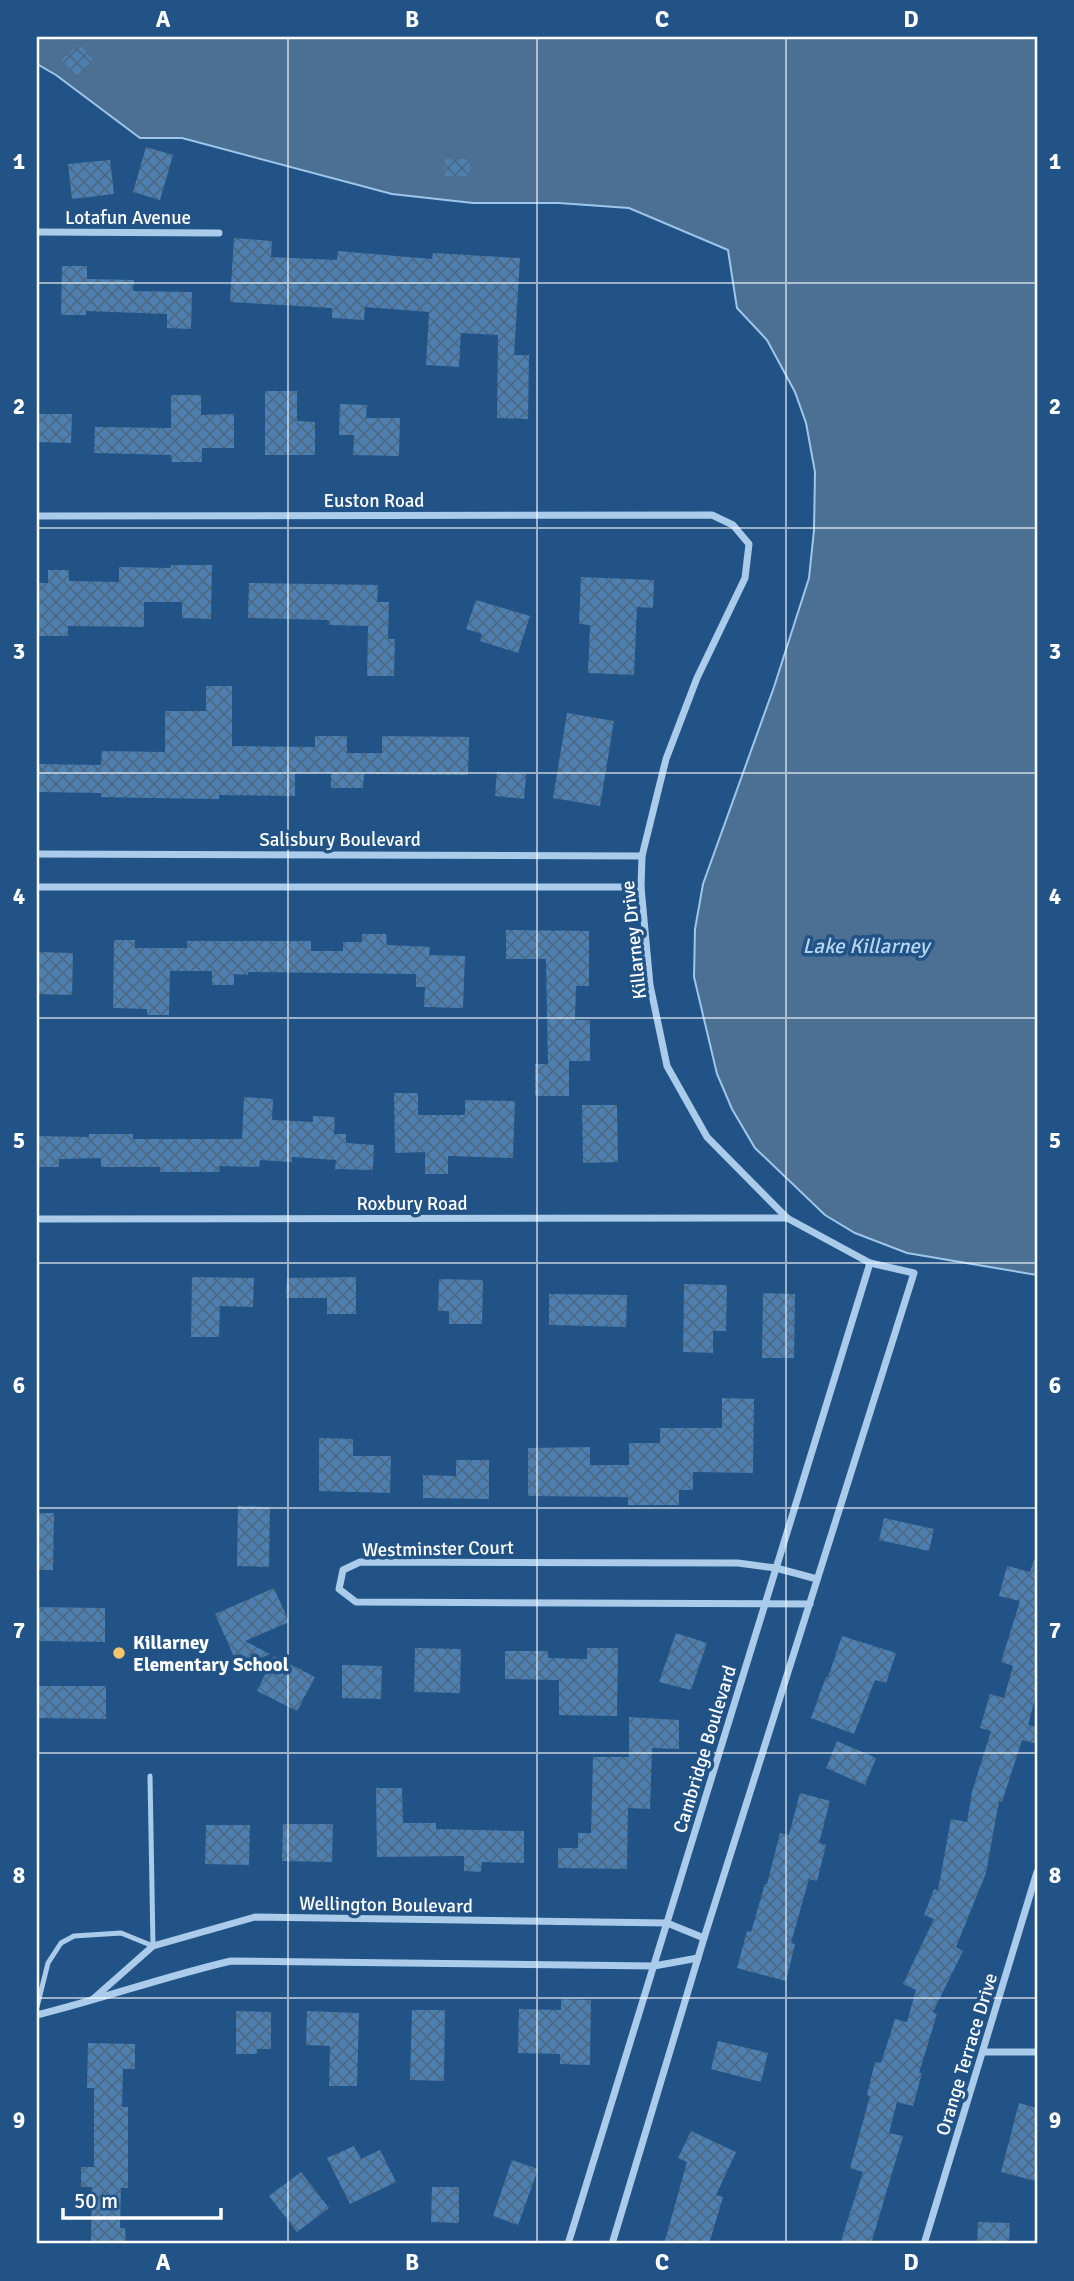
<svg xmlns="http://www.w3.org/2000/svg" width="1074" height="2281" font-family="Signika,sans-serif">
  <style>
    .water { fill: #4b7094; stroke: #9ec6eb; stroke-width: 2 }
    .building { fill: url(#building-cross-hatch) }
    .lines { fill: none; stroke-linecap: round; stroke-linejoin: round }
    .service { stroke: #aacbea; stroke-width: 5 }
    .minor { stroke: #aacbea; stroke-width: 7 }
    .grid { fill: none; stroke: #fff; stroke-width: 2; stroke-opacity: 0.55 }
    .poi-dot { fill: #f7c66c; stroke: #215386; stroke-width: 2.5 }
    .labels { text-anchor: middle; stroke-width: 7; stroke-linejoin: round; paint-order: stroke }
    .street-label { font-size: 19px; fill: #fff; stroke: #215386 }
    .poi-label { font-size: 19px; font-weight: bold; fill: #fff; stroke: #215386; text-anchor: start }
    .water-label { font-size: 21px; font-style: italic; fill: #b6d5f1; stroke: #215386 }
    .neatline { fill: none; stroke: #fff; stroke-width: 2.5 }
    .grid-label { font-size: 23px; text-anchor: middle; font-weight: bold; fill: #fff }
  </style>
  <defs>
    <pattern id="building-cross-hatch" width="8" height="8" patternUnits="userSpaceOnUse" patternTransform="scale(1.75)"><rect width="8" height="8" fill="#4d80b1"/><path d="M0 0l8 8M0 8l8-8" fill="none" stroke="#4d6984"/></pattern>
  </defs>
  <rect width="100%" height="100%" fill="#215386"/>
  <path class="water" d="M37,37H1037V1275L907,1253L855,1233L825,1215L755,1148L732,1109L717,1074L694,977L695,929L703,884L774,687L809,578L814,530L815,472L806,423L795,392L767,340L737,308L728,250L629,208L559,203H473L392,194L182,138H140L56,75L37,64Z"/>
  <g class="building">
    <path d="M79,44L95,62L77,78L61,60Z"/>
    <path d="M146,147L173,155L160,200L133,192Z"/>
    <path d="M445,159H470L469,176H445Z"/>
    <path d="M110,160L114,194L72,199L68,164Z"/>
    <path d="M234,238L272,241L271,257L337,260L338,251L432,259L433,253L520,258L514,355H529L528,419L497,418L498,335L461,333L459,367L426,365L429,312L365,307L364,320L332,318V308L230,302Z"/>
    <path d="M62,266H87V279L134,280L133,291L192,292L191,329L167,328V314L86,311V315H61Z"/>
    <path d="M265,391H297V421L315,422V455H265Z"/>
    <path d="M171,395H201V415L234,414V448H202V462H172L171,455L94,453L95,427L171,428Z"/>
    <path d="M340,404L367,405L366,418H400L399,456L353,455L354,435H339Z"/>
    <path d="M37,414H72L71,443L37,442Z"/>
    <path d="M171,565H212L211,619L182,618V602H144V627L68,626V636H37V583H48V570H69V581L119,582V567L171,568Z"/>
    <path d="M581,577L654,580L653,608L637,607L634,675L588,673L590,625L579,624Z"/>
    <path d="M249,583L378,585L377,602H389L388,639H395L394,676H367L368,626L329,625V620L248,618Z"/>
    <path d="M476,600L530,616L518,653L480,641L482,634L466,629Z"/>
    <path d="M206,686H232V746L315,747V736H347V753H382V736L469,737L468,775L364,774L363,788H331V773H295V796L219,795V799L150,798L101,797V793L37,792V764L101,765L102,751L165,752V711H206Z"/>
    <path d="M567,713L614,721L600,806L553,798Z"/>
    <path d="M497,772L526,774L524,799L495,796Z"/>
    <path d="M506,930L589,931V986H576L575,1020H590V1061H569V1096H535V1064H548L546,959H506Z"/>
    <path d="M362,934H386L387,945L430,947L429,955L465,956L463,1008L424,1007L425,987H416V974L248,972V975L234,974V985H212V971H170L169,1015H147V1009L113,1008L114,940H135V948H187V941H311V951H343V942H362Z"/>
    <path d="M37,952L73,953L72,995L37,994Z"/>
    <path d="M394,1093H418V1115H465V1100L515,1101L513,1158L448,1156V1174H425V1152L395,1153Z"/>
    <path d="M244,1097L273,1099L272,1120L313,1122V1116L335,1117L334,1134H346V1143L374,1145L373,1170L335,1169L336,1160L292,1157V1162L260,1160L259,1167L219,1166L220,1172H160V1167H101V1158L59,1159V1167H37V1136L89,1137V1134H133V1139H242Z"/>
    <path d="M582,1105H617L618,1162L583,1163Z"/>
    <path d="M192,1277L254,1278L253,1307L220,1306L219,1337H191Z"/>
    <path d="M356,1277V1314H327V1298H286L287,1278Z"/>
    <path d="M439,1279L483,1280L482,1324H449V1311H438Z"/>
    <path d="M684,1284L727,1285L726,1331H713V1353L683,1352Z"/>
    <path d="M763,1293L795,1294L794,1358H762Z"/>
    <path d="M549,1294L627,1295L626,1327L549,1325Z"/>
    <path d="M722,1398L754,1399L753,1473L693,1472V1490H679V1505H628V1497L528,1496V1448L590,1447V1465H629V1443H660V1428H722Z"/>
    <path d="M319,1438L353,1439V1456H391L390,1493L319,1491Z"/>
    <path d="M456,1460H489V1499L423,1498V1475L456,1476Z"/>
    <path d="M238,1506L270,1507L269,1567L237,1566Z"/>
    <path d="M37,1513H54L53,1570H37Z"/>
    <path d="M884,1518L934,1529L929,1551L879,1540Z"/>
    <path d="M1034,1560H1037V1692L1028,1725L1037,1727V1744L1022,1740L1002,1802L999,1801L986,1873L956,1947L963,1951L933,2012L937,2014L919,2073H922L913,2106L897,2102L889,2133L903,2136L871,2244H851L841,2241L863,2172L850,2168L870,2096L867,2095L875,2062L881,2063L895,2019L907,2022L916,1990L903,1984L934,1919L924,1915L934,1889L938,1890L951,1819L967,1822L972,1792L991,1731L980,1728L990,1694L1004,1698L1013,1666L1001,1662L1020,1601L999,1596L1007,1566L1030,1572Z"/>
    <path d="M274,1588L289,1622L245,1641L270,1654L239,1668L215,1614Z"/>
    <path d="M37,1607L105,1608V1642L37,1641Z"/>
    <path d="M676,1633L707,1643L691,1690L659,1682Z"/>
    <path d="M842,1636L896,1653L886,1683L875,1680L854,1734L811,1718L826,1677H828Z"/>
    <path d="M415,1648L461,1649L460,1693L414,1692Z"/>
    <path d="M587,1648H618L617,1716L559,1715V1680L505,1679V1651H548V1658L587,1659Z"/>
    <path d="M274,1656L315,1677L297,1711L257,1691Z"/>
    <path d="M342,1665L382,1666L381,1699L342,1698Z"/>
    <path d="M37,1686H106V1719L37,1718Z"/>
    <path d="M629,1717L679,1720V1749L652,1748L650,1809L628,1808L627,1869L558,1868V1848H578V1833H591L593,1757H629Z"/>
    <path d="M837,1741L876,1758L865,1785L826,1768Z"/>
    <path d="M376,1788H402L403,1823H436V1829L524,1831V1863L482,1862L481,1872L464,1871V1856L377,1857Z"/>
    <path d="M800,1793L830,1801L819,1843L826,1845L817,1881L809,1879L791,1943L795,1944L786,1981L737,1968L747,1931L751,1932L765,1884H767L780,1833L789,1835Z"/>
    <path d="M283,1824H333L332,1862L282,1861Z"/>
    <path d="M206,1825H250L249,1865L205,1864Z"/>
    <path d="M561,1999L591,2000L590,2065L560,2064V2054L518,2053L519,2009L561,2010Z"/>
    <path d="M412,2010H445L444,2081L410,2080Z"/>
    <path d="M236,2011L271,2012V2049H257V2054H236Z"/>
    <path d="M307,2011L359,2013L357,2086H329L330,2046L306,2045Z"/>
    <path d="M718,2041L768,2053L761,2082L711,2069Z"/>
    <path d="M88,2043L135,2044V2069H123L122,2107H128V2188H121L120,2228H125L126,2244H91L92,2187H81V2167H94V2088H87Z"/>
    <path d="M1019,2103L1037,2108V2171L1035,2181L1001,2172Z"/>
    <path d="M691,2131L736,2152L716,2195L723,2197L709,2244H664L687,2162L678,2158Z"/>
    <path d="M354,2146L361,2159L380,2150L396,2182L350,2204L327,2158Z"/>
    <path d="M512,2160L538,2169L518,2225L493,2216Z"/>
    <path d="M301,2172L329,2208L297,2232L269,2196Z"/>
    <path d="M432,2187H459V2223L431,2222Z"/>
    <path d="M978,2222L1010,2223L1009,2244H977Z"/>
  </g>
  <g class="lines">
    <path class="service" d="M37,2007L48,1963L61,1943L74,1936L121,1933L153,1946L150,1776"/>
    <g class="minor">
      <path d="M37,232L219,233"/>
      <path d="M37,516L712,515L733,525L749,544L745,578L697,678L666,759L642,856L641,887L650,985L667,1066L707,1137L787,1218L870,1263L914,1273L704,1938L612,2244"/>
      <path d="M37,854L642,856"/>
      <path d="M37,887H641"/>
      <path d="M37,1219L787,1218"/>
      <path d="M810,1604L356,1602L339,1589L343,1570L360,1562L738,1563L776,1568L817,1579"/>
      <path d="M93,1999L153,1946L255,1917L667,1923L704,1938"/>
      <path d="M37,2015C102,1999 166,1976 231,1961L654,1966L698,1958"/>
      <path d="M984,2052H1037"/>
      <path d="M568,2244L870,1263"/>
      <path d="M924,2244L1037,1872"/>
    </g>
  </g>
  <path class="grid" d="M288,37V2244M537,37V2244M786,37V2244M37,283H1037M37,528H1037M37,773H1037M37,1018H1037M37,1263H1037M37,1508H1037M37,1753H1037M37,1998H1037"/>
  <circle class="poi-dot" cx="119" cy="1653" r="7"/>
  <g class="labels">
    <g class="street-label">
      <text x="128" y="224">Lotafun Avenue</text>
      <text x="374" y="507">Euston Road</text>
      <text x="340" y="846">Salisbury Boulevard</text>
      <text transform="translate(633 940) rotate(-96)" y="7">Killarney Drive</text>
      <text x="412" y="1210">Roxbury Road</text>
      <text transform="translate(438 1548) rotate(-1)" y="7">Westminster Court</text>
      <text transform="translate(704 1749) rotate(-73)" y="7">Cambridge Boulevard</text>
      <text transform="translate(386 1904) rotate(1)" y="7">Wellington Boulevard</text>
      <text transform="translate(966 2054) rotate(-73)" y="7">Orange Terrace Drive</text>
    </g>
    <g class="poi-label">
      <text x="133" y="1649">Killarney<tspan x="133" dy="22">Elementary School</tspan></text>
    </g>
    <g class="water-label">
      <text x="866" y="953">Lake Killarney</text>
    </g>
  </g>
  <rect width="1074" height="2281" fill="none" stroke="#215386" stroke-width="77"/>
  <path d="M63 2208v10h158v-10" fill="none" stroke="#ffffff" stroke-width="3.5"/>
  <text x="74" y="2208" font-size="21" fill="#ffffff" stroke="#215386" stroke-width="5" paint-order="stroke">50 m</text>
  <rect x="38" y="38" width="998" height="2204" class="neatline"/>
  <g class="grid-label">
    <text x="163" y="27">A</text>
    <text x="412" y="27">B</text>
    <text x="662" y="27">C</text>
    <text x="911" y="27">D</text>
    <text x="19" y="169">1</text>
    <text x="1055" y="169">1</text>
    <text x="19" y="414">2</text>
    <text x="1055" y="414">2</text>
    <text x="19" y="659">3</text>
    <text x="1055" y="659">3</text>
    <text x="19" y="904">4</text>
    <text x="1055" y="904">4</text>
    <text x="19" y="1148">5</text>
    <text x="1055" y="1148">5</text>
    <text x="19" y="1393">6</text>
    <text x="1055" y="1393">6</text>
    <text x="19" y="1638">7</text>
    <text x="1055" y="1638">7</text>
    <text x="19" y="1883">8</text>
    <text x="1055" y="1883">8</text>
    <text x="19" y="2128">9</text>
    <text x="1055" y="2128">9</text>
    <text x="163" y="2270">A</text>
    <text x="412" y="2270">B</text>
    <text x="662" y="2270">C</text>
    <text x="911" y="2270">D</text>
  </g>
</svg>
